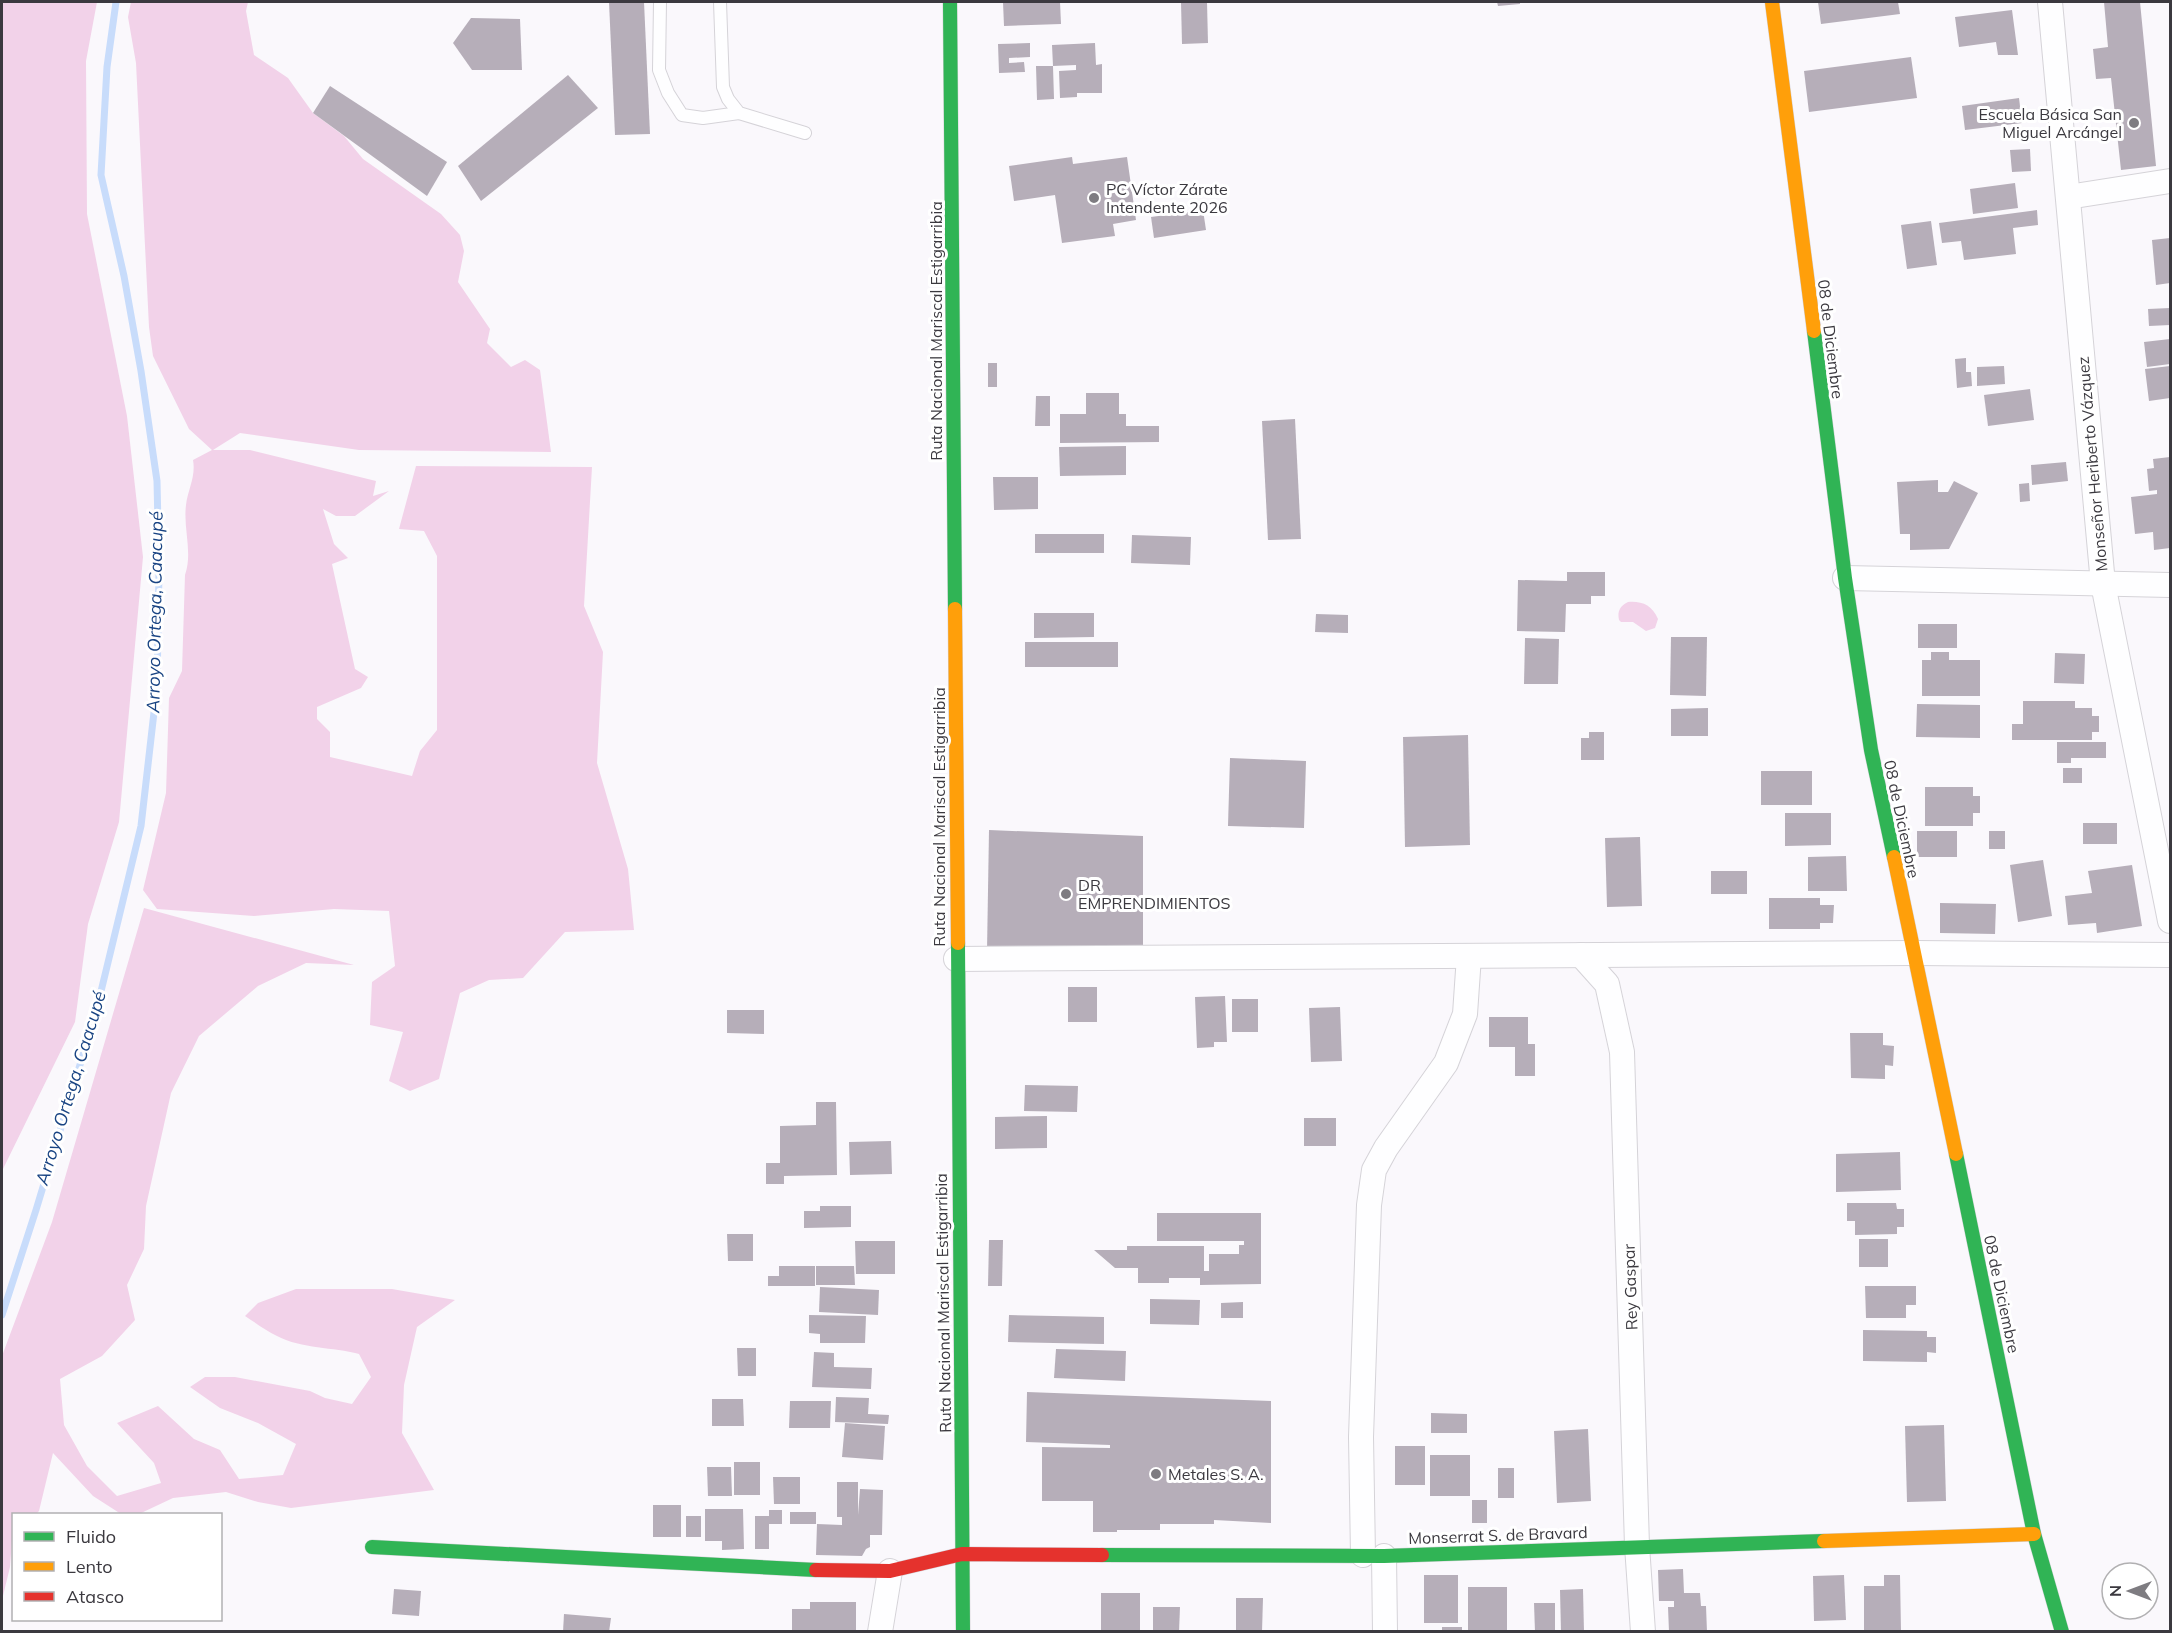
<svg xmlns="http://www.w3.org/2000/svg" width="2172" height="1633" font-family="Mulish,sans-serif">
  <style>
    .forest { fill: #f2d2e9 }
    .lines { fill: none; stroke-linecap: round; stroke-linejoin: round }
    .stream { stroke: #c8dcfb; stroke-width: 7 }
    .building { fill: #b6aeb9 }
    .lane-casing { stroke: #d5d3d8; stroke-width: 14 }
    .street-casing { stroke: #d5d3d8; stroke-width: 26 }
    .fast-casing { stroke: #d5d3d8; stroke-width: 15 }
    .slow-casing { stroke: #d5d3d8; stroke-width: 15 }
    .jam-casing { stroke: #d5d3d8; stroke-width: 15 }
    .lane { stroke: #fefeff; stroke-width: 12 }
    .street { stroke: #fefeff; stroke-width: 24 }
    .fast { stroke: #30b455; stroke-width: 14 }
    .slow { stroke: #ff9f0a; stroke-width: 14 }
    .jam { stroke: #e5322d; stroke-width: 14 }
    .poi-dot { fill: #7e7c81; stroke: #fff; stroke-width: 2 }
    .labels { text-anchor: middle; stroke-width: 6; stroke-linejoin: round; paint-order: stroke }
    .poi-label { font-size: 16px; fill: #3b393f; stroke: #fff; text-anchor: start }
    .street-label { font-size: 16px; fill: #3b393f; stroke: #fff }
    .water-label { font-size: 18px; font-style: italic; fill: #194483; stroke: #fff }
  </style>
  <rect width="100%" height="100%" fill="#faf8fc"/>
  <g class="forest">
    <path d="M2,2H97L86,61L87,214L127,416L143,557L119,822L88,924L75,1022L2,1171Z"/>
    <path d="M131,2H248L246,11L254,55L288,78L313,113L344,136L363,159L441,214L460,235L464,251L458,282L490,329L487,343L511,367L525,360L540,370L551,452L359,450L240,433L213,450H250L376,481L373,496L389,491L355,516H336L323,509L334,544L348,558L332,564L355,669L368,677L361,688L317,707V719L330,732V757L412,776L420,751L437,730V556L424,531L399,529L416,466L592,467L584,606L603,652L597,763L628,869L634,930L565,932L523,978L489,980L460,993L439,1079L410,1091L389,1081L403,1032L370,1025L372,982L395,966L389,911L334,909L254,916L157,909L143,890L166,793L169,698L182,671L185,575C193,552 183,529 186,505C188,489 196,477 193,460L212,450L189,429L153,356L149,327L136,63L128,17Z"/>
    <path d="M1628,602C1642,601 1652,605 1658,619L1655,628L1646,631L1633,622H1621L1619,620C1617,611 1620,606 1628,602Z"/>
    <path d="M144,908L354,965L306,963L258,986L199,1036L171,1093L146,1206L144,1249L127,1285L135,1320L102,1356L60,1379L64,1425L87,1466L117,1496L161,1483L154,1463L117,1423L158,1406L194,1439L220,1450L239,1479L283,1475L296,1444L258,1423L220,1408L190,1387L205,1377H235L310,1391L325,1398L352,1404L371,1377L359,1354C333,1347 302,1349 277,1336C266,1331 256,1323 245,1316L258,1303L296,1289H392L455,1300L417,1327L404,1385L402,1433L434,1490L291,1508L258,1502L226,1492L173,1498L139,1514H121L93,1496L53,1453L39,1511L36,1514H14L10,1567L2,1600V1356L52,1222Z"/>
  </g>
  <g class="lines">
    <path class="stream" d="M2,1315L36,1210L96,1012L141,826L157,686L159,571L157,481L141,371L124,276L101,175L107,67L116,2"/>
  </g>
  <g class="building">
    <path d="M609,2H644L650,134L615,135Z"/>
    <path d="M1003,2H1060L1061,24L1004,26Z"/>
    <path d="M1181,2H1207L1208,43L1182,44Z"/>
    <path d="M1497,2H1520V4L1498,6Z"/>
    <path d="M1818,2H1898L1900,14L1821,24Z"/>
    <path d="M2104,2H2140L2156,166L2121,170L2111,78L2096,79L2093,49L2108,47Z"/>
    <path d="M2012,10L2018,55H1998L1996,42L1959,47L1955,17Z"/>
    <path d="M471,18L520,19L522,70H472L453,43Z"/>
    <path d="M1030,43V57L1009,58V63L1024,62L1025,72L999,73L998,44Z"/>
    <path d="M1095,43L1096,65L1102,64V93H1077V97L1060,98L1059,71L1076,70V65L1053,66L1052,45Z"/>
    <path d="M1911,57L1917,98L1809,112L1804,71Z"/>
    <path d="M1036,66H1053L1054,99L1037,100Z"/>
    <path d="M568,75L598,108L481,201L458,166Z"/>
    <path d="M330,86L447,162L427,196L313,113Z"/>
    <path d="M2019,98L2022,123L1965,130L1962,106Z"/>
    <path d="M2030,149L2031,171L2012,172L2010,150Z"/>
    <path d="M1072,157L1073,164L1127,157L1136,220L1113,224L1115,236L1062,243L1055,195L1014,201L1009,166Z"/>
    <path d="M2015,183L2018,208L1973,214L1970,189Z"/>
    <path d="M1203,210L1206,230L1154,238L1151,217Z"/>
    <path d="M2037,210L2038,225L2013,228L2016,254L1964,260L1961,241L1942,243L1939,223Z"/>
    <path d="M1931,221L1937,265L1907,269L1901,225Z"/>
    <path d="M2170,238V283L2156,285L2152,240Z"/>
    <path d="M2170,308V325L2149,326L2148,309Z"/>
    <path d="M2170,339V364L2147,367L2144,342Z"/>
    <path d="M1966,358V372H1971L1972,386L1957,388L1955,359Z"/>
    <rect x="988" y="363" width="9" height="24"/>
    <path d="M2004,366L2005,384L1977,386V367Z"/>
    <path d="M2170,366V398L2149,401L2145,369Z"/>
    <path d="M2030,389L2034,420L1988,426L1984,395Z"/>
    <path d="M1086,393H1119V414H1126V426H1159V442L1060,443V414H1086Z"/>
    <path d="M1036,396H1050V426H1035Z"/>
    <path d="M1295,419L1301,539L1268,540L1262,421Z"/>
    <path d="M1126,446V475L1060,476L1059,447Z"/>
    <path d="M2170,457V548L2154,550L2153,532L2135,534L2131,497L2157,494V490L2149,491L2147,469L2154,468L2153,459Z"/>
    <path d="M2066,462L2068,481L2032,485L2031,465Z"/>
    <path d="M993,477H1038V509L994,510Z"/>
    <path d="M1938,480V492H1948L1954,481L1978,493L1949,549L1910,550V534H1900L1897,482Z"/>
    <path d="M2029,483L2030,501L2020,502L2019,484Z"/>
    <rect x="1035" y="534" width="69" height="19"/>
    <path d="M1132,535L1191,537L1190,565L1131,563Z"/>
    <path d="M1567,572H1605V596H1591V604H1566L1565,632L1517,631L1518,580L1567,581Z"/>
    <path d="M1034,613H1094V637L1034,638Z"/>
    <path d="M1316,614L1348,615V633L1315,632Z"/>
    <rect x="1918" y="624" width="39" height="24"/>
    <path d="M1671,637H1707L1706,696L1670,695Z"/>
    <path d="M1525,638L1559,639L1558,684H1524Z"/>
    <rect x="1025" y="642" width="93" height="25"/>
    <path d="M1931,652H1949V660H1980V696H1922V660H1931Z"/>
    <path d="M2055,653L2085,654L2084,684L2054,683Z"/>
    <path d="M2023,701H2075V708H2092V716H2099V732H2092V740H2012V724H2023Z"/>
    <path d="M1917,704L1980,705V738L1916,737Z"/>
    <path d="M1708,708V736H1671V709Z"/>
    <path d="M1589,732H1604V760H1581V738H1589Z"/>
    <path d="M1468,735L1470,845L1405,847L1403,737Z"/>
    <path d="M2057,742H2106V758H2071V763H2057Z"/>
    <path d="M1230,758L1306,761L1304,828L1228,826Z"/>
    <rect x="2063" y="768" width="19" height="15"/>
    <rect x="1761" y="771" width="51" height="34"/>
    <path d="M1925,787H1973V796H1980V813H1973V826H1925Z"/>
    <path d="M1785,813H1831V845L1785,846Z"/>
    <rect x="2083" y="823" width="34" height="21"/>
    <path d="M989,830L1143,836V951H987Z"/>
    <rect x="1917" y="831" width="40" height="26"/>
    <rect x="1989" y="831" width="16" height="18"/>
    <path d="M1640,837L1642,906L1607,907L1605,838Z"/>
    <path d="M1846,856L1847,891H1808V857Z"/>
    <path d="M2043,860L2052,916L2018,922L2010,865Z"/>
    <path d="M2132,865L2142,926L2097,933L2096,923L2068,925L2065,896L2092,893L2088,871Z"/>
    <rect x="1711" y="871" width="36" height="23"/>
    <path d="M1769,898H1820V905H1834L1833,923H1820V929H1769Z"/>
    <path d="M1940,903L1996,904L1995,934L1940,933Z"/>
    <rect x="1068" y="987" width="29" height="35"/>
    <path d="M1225,996L1227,1042H1214V1047L1197,1048L1195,997Z"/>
    <rect x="1232" y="999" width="26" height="33"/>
    <path d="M1340,1007L1342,1061L1311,1062L1309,1008Z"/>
    <path d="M727,1010H764V1034L727,1033Z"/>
    <path d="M1489,1017H1528V1044H1535V1076H1515V1047H1489Z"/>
    <path d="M1850,1033H1883V1045L1894,1046L1893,1066L1885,1065V1079L1851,1078Z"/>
    <path d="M1025,1085L1078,1086L1077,1112L1024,1111Z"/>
    <path d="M816,1102H836L837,1175L784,1176V1184H766V1163H780V1126L816,1125Z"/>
    <path d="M1047,1116V1148L995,1149V1117Z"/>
    <rect x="1304" y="1118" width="32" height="28"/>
    <path d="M891,1141L892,1174L850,1175L849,1142Z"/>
    <path d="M1900,1152L1901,1190L1836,1192V1154Z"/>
    <path d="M1847,1203H1896L1897,1209H1904V1227H1897V1234L1855,1235V1221H1847Z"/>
    <path d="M820,1206H851V1227L804,1228V1211H820Z"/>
    <path d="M1157,1213H1261V1284L1200,1285V1278H1169V1283H1138V1268H1115L1094,1250H1127V1246H1204V1271H1209V1254H1239V1245H1244V1241H1157Z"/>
    <path d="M727,1234H753V1261H728Z"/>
    <rect x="1859" y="1239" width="29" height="28"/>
    <path d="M989,1240H1003L1002,1286H988Z"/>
    <path d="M855,1241H895V1274H856Z"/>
    <path d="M779,1266H815V1286H768V1276H779Z"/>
    <path d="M816,1266H854L855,1285H816Z"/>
    <path d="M1865,1286H1916V1305H1906V1318H1866Z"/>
    <path d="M820,1287L879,1290L878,1315L819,1312Z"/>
    <path d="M1150,1299L1200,1300L1199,1325L1150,1324Z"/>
    <path d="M1243,1302V1318H1221V1303Z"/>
    <path d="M809,1315L866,1316L865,1343H820V1334L809,1333Z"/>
    <path d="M1009,1315L1104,1317V1344L1008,1342Z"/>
    <path d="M1863,1330L1927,1331V1337H1936V1353L1927,1352V1362L1863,1361Z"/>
    <path d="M737,1348H756V1376H738Z"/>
    <path d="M1056,1349L1126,1351L1125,1381L1054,1378Z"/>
    <path d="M814,1352L834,1353V1367L872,1368L871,1389L812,1387Z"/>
    <path d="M1027,1392L1271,1401V1523L1214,1520V1524H1160V1530H1117V1532H1093V1501H1042V1447L1110,1448V1445L1026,1442Z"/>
    <path d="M836,1397L869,1398L868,1414L889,1415L888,1424L835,1422Z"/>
    <path d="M712,1399H743L744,1426H712Z"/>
    <path d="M790,1401H831L830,1428H789Z"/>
    <path d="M1431,1413L1467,1414V1433H1431Z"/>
    <path d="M845,1423L885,1426L883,1460L842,1457Z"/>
    <path d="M1944,1425L1946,1501L1907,1502L1905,1426Z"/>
    <path d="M1588,1429L1591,1501L1557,1503L1554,1431Z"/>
    <rect x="1395" y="1446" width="30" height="39"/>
    <rect x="1430" y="1455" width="40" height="41"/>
    <rect x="734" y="1462" width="26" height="33"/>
    <path d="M707,1467H731L732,1496H708Z"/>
    <rect x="1498" y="1468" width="16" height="30"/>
    <path d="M773,1477H800V1504H774Z"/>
    <path d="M837,1482H858V1515L860,1489L883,1490L882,1535H870V1547L866,1549L862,1556L816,1555L817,1524L842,1525V1517H837Z"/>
    <rect x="1472" y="1500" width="15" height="23"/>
    <rect x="653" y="1505" width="28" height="32"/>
    <path d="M705,1509H743L744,1549L722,1550V1541H705Z"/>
    <path d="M769,1510H782V1524H769V1549H755V1516H769Z"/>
    <rect x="790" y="1512" width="26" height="12"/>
    <rect x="686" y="1516" width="15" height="21"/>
    <path d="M1683,1569L1684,1593H1700L1701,1606H1706L1707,1632H1669L1668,1607H1674V1601H1659L1658,1570Z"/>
    <rect x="1424" y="1575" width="34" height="48"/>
    <path d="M1844,1575L1846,1620L1814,1621L1813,1576Z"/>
    <path d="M1884,1575H1900L1901,1632H1864V1586H1884Z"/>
    <rect x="1468" y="1587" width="39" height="45"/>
    <path d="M394,1589L421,1591L419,1616L392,1614Z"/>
    <path d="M1583,1589L1584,1632H1561L1560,1590Z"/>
    <rect x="1101" y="1593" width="39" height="39"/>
    <path d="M1236,1598H1263L1262,1632H1236Z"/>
    <path d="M810,1602H856V1632H792V1609H810Z"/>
    <path d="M1534,1603H1555V1632H1535Z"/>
    <path d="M1153,1607H1180L1179,1632H1153Z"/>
    <path d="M564,1614L611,1618L609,1632H563Z"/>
    <rect x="1442" y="1627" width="20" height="5"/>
  </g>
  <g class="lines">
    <g class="lane-casing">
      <g id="lane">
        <path d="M660,2L659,70L668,93L682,115L703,118L739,113"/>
        <path d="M720,2L723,87L728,99L739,113L805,133"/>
      </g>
    </g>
    <g class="street-casing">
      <g id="street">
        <path d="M2050,2L2103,584L2170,921"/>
        <path d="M2068,197L2170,181"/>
        <path d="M1845,578L2170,585"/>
        <path d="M1581,955L1607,984L1622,1052L1637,1546L1643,1632"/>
        <path d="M956,959L1915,953L2170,955"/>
        <path d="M1363,1555L1361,1437L1369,1205L1374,1170L1386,1148L1446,1063L1465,1014L1469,956"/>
        <path d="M1384,1556L1385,1632"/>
        <path d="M880,1632L890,1571"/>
      </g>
    </g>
    <g class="fast-casing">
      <g id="fast">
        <path d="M950,2L955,609"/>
        <path d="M1814,331L1845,578L1871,750L1894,857"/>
        <path d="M958,943L963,1632"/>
        <path d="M1956,1154L2034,1534L2062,1632"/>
        <path d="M372,1547L816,1570"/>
        <path d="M1102,1555L1384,1556L1824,1541"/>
      </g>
    </g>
    <g class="slow-casing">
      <g id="slow">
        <path d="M1772,2L1814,331"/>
        <path d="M955,609L958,943"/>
        <path d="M1894,857L1956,1154"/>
        <path d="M1824,1541L2034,1534"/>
      </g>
    </g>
    <g class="jam-casing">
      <path id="jam" d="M816,1570L890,1571L962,1554L1102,1555"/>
    </g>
    <use href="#lane" class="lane"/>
    <use href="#street" class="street"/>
    <use href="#fast" class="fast"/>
    <use href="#slow" class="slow"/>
    <use href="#jam" class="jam"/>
  </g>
  <g class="poi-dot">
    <circle cx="2134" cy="123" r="6"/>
    <circle cx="1094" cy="198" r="6"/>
    <circle cx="1066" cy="894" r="6"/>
    <circle cx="1156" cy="1474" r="6"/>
  </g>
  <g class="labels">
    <g class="poi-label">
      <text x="2122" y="120" text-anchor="end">Escuela Básica San<tspan x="2122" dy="18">Miguel Arcángel</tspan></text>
      <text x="1106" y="195">PC Víctor Zárate<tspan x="1106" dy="18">Intendente 2026</tspan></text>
      <text x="1078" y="891">DR<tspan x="1078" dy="18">EMPRENDIMIENTOS</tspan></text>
      <text x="1168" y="1480">Metales S. A.</text>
    </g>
    <g class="street-label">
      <text transform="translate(936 331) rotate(-90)" y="6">Ruta Nacional Mariscal Estigarribia</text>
      <text transform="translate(1831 339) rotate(83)" y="6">08 de Diciembre</text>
      <text transform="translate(2092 464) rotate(-95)" y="6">Monseñor Heriberto Vázquez</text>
      <text transform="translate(939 817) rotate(-90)" y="6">Ruta Nacional Mariscal Estigarribia</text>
      <text transform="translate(1902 819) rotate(78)" y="6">08 de Diciembre</text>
      <text transform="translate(1630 1287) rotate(-92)" y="6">Rey Gaspar</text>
      <text transform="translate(2002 1294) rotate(78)" y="6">08 de Diciembre</text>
      <text transform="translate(943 1303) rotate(-91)" y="6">Ruta Nacional Mariscal Estigarribia</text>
      <text transform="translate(1498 1535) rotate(-2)" y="6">Monserrat S. de Bravard</text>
    </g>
    <g class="water-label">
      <text transform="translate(155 612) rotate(-89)" y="6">Arroyo Ortega, Caacupé</text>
      <text transform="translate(71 1088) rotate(-73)" y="6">Arroyo Ortega, Caacupé</text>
    </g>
  </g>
  <rect width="2172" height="1633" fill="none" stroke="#3b393f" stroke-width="6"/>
  <rect x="12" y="1513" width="210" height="108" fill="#ffffff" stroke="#b1b0b2" stroke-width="1.5"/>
  <rect x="24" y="1532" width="30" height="9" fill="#30b455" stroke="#b1b0b2" stroke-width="1.5"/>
  <text x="66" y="1543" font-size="18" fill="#3b393f">Fluido</text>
  <rect x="24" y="1562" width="30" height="9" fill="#ff9f0a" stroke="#b1b0b2" stroke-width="1.5"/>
  <text x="66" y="1573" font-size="18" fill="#3b393f">Lento</text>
  <rect x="24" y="1592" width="30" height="9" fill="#e5322d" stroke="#b1b0b2" stroke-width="1.5"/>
  <text x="66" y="1603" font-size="18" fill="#3b393f">Atasco</text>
  <g transform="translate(2130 1591) rotate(270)"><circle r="28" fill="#ffffff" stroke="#b1b0b2" stroke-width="1.5"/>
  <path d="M0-4.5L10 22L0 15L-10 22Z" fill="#7e7c81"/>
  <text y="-9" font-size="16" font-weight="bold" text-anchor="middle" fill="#3b393f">N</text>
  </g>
</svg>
